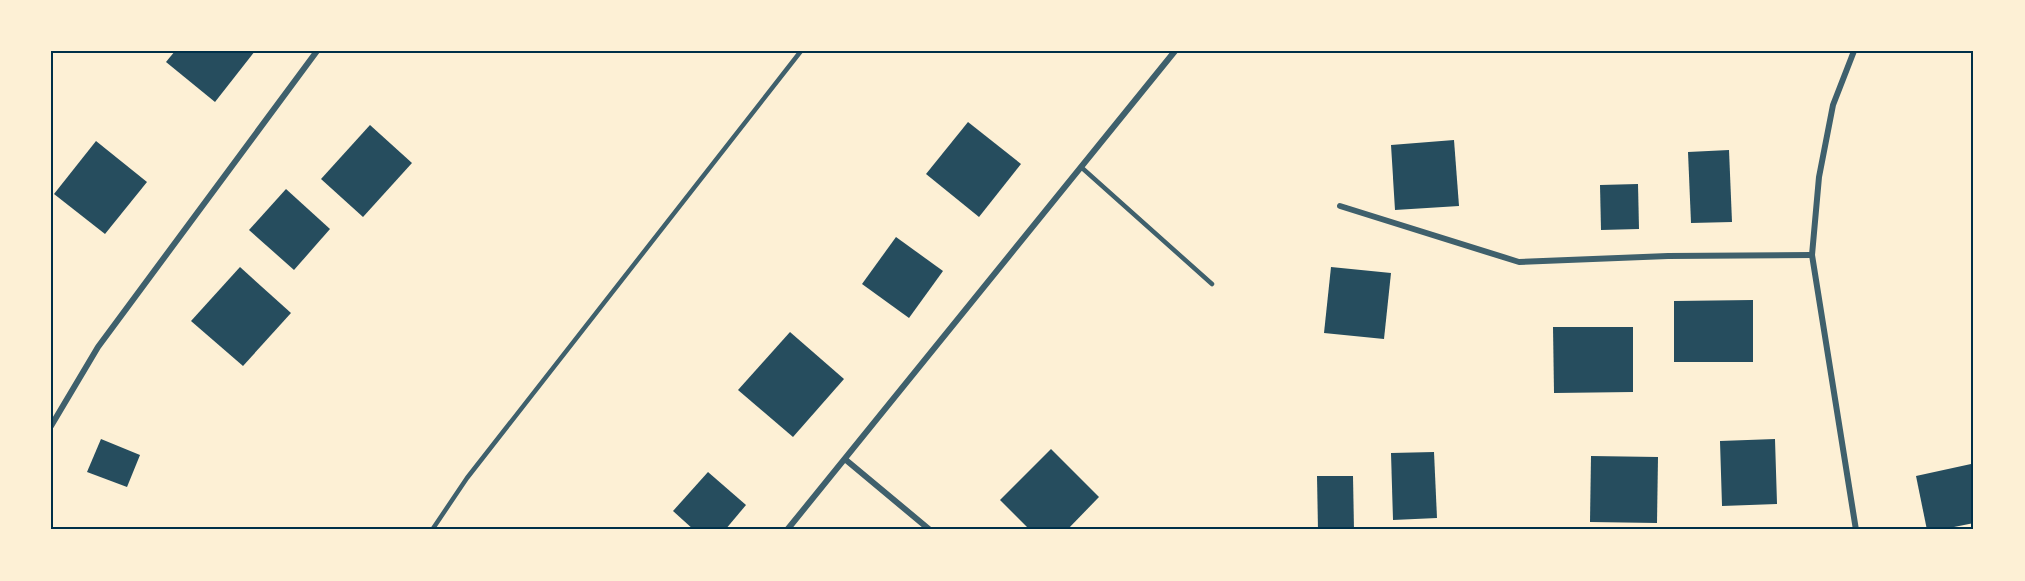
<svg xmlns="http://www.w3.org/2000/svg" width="2025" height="581" font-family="'Noto Sans',sans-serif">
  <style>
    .building { fill: #264d5e }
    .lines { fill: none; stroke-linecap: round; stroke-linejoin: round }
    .service { stroke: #3f606c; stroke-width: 4.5 }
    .minor { stroke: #3f606c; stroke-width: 6 }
    .neatline { fill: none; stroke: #003049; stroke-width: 2 }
  </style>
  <rect width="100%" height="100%" fill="#fdf0d5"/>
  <g class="building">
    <path d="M175,51H255L215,102L166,62Z"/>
    <path d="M968,122L1021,164L979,217L926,174Z"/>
    <path d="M370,125L412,163L363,217L321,179Z"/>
    <path d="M1454,140L1459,206L1395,210L1391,145Z"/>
    <path d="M96,141L147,182L105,234L54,194Z"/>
    <path d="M1729,150L1732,222L1691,223L1688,152Z"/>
    <path d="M1638,184L1639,229L1601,230L1600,185Z"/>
    <path d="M286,189L330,229L294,270L249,230Z"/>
    <path d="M896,237L943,271L909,318L862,284Z"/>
    <path d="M240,267L291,313L243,366L191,321Z"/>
    <path d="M1331,267L1391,273L1384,339L1324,333Z"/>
    <path d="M1753,300V362H1674V301Z"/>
    <path d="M1553,327H1633V392L1554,393Z"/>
    <path d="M790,332L844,379L793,437L738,390Z"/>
    <path d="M101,439L140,455L127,487L87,472Z"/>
    <path d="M1775,439L1777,504L1722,506L1720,441Z"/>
    <path d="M1051,449L1099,497L1067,530H1030L1000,500Z"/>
    <path d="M1434,452L1437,518L1393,520L1391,453Z"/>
    <path d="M1591,456L1658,457L1657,523L1590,522Z"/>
    <path d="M1971,464L1974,479V523L1939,530H1927L1916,476Z"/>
    <path d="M708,472L746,505L725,530H694L673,511Z"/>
    <path d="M1317,476H1353L1354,530H1318Z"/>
  </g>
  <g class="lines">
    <g class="service">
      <path d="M1081,167L1212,284"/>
      <path d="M432,530L467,478L801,51"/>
    </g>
    <g class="minor">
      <path d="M1854,51L1833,105L1819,177L1812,255L1856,530"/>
      <path d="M1340,206L1519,262L1668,256L1812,255"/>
      <path d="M51,426L98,347L317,51"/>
      <path d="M846,460L930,530"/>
      <path d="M787,530L1175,51"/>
    </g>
  </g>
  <rect width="2025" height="581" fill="none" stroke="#fdf0d5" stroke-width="105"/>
  <rect x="52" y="52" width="1920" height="476" class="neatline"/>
</svg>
